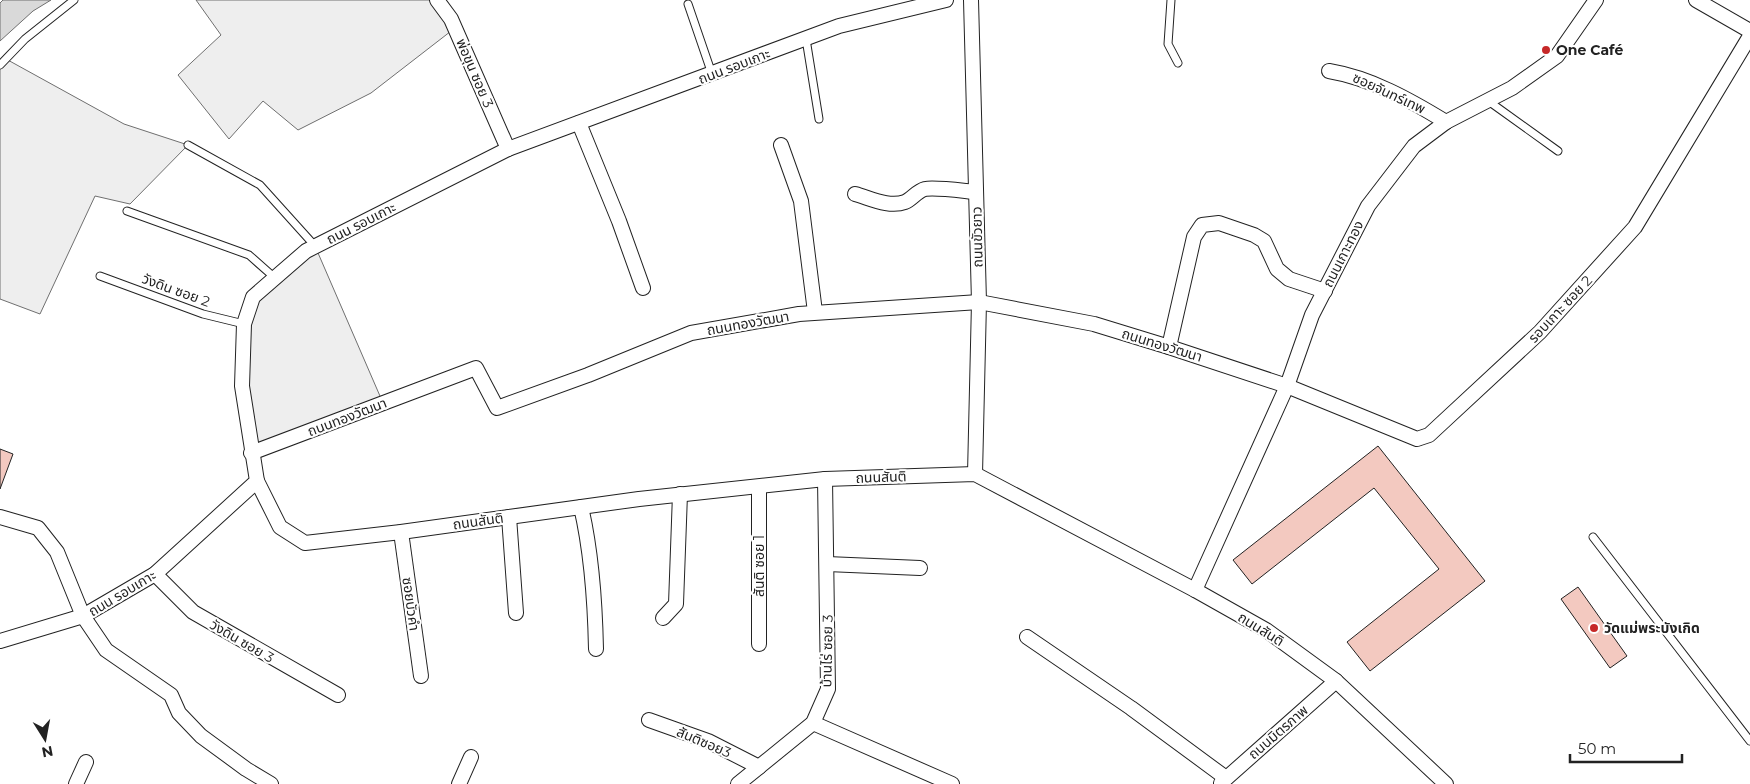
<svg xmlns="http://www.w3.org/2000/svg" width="1750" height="784" font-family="Montserrat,'Noto Sans Thai',sans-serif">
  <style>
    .green { fill: #eee; stroke: #6f6f6f }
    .water { fill: #d9d9d9; stroke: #6f6f6f }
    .building { fill: #f3c9c0; stroke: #222 }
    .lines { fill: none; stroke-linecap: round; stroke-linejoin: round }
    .service-casing { stroke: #222; stroke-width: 9 }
    .minor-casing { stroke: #222; stroke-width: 16 }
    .service { stroke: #fff; stroke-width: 7 }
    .minor { stroke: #fff; stroke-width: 14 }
    .poi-dot { fill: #c62828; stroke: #fff; stroke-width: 2 }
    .labels { text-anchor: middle; stroke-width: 4; stroke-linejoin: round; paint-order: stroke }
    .poi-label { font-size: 14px; font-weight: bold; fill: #222; stroke: #fff; text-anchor: start }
    .street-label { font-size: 14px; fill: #222; stroke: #fff }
  </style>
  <rect width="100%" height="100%" fill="#fff"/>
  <g class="green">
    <path d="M196,0H434L455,28L371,93L298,130L263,101L229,139L178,75L221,35Z"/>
    <path d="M6,59L124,124L188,145L130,204L95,196L40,314L0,299V65Z"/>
    <path d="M315,246L383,403L251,453L242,386L253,297Z"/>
  </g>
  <path class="water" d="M3,0H51L33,11L0,41V3Z"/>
  <g class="building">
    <path d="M1378,446L1485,581L1370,671L1347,642L1439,569L1374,488L1252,584L1233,560Z"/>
    <path d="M0,449L13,454L0,489Z"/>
    <path d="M1578,587L1627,656L1610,668L1561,599Z"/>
  </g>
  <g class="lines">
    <g class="service-casing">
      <g id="service">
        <path d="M1171,0L1168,44L1178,63"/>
        <path d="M688,4L712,74"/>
        <path d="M806,39L819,119"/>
        <path d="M0,65L25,39L74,0"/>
        <path d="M1487,100L1558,151"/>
        <path d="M188,145L260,185L315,246"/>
        <path d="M127,211L249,255L275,278"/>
        <path d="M100,276L203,314L244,324"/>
        <path d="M1593,537L1750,741"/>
      </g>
    </g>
    <g class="minor-casing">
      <g id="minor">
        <path d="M437,0L451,19L508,149"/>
        <path d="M971,0L979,302L975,474"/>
        <path d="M1696,0L1750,31"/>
        <path d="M1329,71C1371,78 1410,100 1446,122"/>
        <path d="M579,123L619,221L643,288"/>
        <path d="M781,145L801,201L815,312"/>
        <path d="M855,194C870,198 889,208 905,202C912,199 917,191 925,189C935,187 964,191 976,192"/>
        <path d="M1169,347L1194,237L1202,225L1219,223L1254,235L1264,241L1277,269L1289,279L1325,291"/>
        <path d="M251,453L476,368L497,408L588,375L691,333L799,314L979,302L1094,324L1169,347L1287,386L1417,439L1429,435L1540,332L1635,227L1750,36"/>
        <path d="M257,481L280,527L305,543L401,532L639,499L825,479L975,474L1195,590L1266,630L1336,681L1446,784"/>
        <path d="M581,507C592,554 595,601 596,649"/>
        <path d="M0,517L38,528L57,552L83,616L106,650L171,695L179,713L201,736L246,769L271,784"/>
        <path d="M509,517L516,613"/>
        <path d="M401,532L421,676"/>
        <path d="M827,564L920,568"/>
        <path d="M155,574L193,612L338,695"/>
        <path d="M1195,590L1287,386L1312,315L1368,206L1414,146L1446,122L1512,88L1557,56L1596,0"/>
        <path d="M663,618L676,604L680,494"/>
        <path d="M1027,637L1131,708L1226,778"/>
        <path d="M0,641L83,616L155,574L257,481L242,386L244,324L253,297L306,251L508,149L839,26L946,0"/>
        <path d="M759,644V487"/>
        <path d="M649,720L708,741L759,767"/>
        <path d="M813,723L952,784"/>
        <path d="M1221,783L1336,681"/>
        <path d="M76,784L86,762"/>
        <path d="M459,784L471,757"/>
        <path d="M738,784L813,723L828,689L825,479"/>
      </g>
    </g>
    <use href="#service" class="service"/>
    <use href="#minor" class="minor"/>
  </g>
  <g class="poi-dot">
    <circle cx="1546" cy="50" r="5"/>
    <circle cx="1594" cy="628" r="5"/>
  </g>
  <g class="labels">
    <g class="poi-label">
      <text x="1556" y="55">One Café</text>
      <text x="1604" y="633">วัดแม่พระบังเกิด</text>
    </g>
    <g class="street-label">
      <text transform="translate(734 66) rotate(-21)" y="5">ถนน รอบเกาะ</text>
      <text transform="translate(475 73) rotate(67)" y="5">พ่อขุน ซอย 3</text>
      <text transform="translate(1389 93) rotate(25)" y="5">ซอยจันทร์เทพ</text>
      <text transform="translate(361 223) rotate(-27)" y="5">ถนน รอบเกาะ</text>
      <text transform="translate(977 237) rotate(-91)" y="5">ถนนขัวยาว</text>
      <text transform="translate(1343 254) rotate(-63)" y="5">ถนนเกาะทอง</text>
      <text transform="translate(176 290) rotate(20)" y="5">วังดิน ซอย 2</text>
      <text transform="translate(1560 309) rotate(-47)" y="5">รอบเกาะ ซอย 2</text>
      <text transform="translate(748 323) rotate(-10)" y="5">ถนนทองวัฒนา</text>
      <text transform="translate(1162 345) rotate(17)" y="5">ถนนทองวัฒนา</text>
      <text transform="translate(347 417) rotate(-21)" y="5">ถนนทองวัฒนา</text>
      <text transform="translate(881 477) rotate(-2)" y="5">ถนนสันติ</text>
      <text transform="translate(478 521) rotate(-8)" y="5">ถนนสันติ</text>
      <text transform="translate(759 566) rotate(-90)" y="5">สันติ ซอย 1</text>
      <text transform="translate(122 593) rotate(-31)" y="5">ถนน รอบเกาะ</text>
      <text transform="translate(411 604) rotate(82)" y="5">ซอยบัวคำ</text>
      <text transform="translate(1261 629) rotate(32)" y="5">ถนนสันติ</text>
      <text transform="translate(242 641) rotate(30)" y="5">วังดิน ซอย 3</text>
      <text transform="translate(827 651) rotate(-89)" y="5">บ้านไร่ ซอย 3</text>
      <text transform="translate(1278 732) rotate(-41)" y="5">ถนนมิตรภาพ</text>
      <text transform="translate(704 742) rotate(23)" y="5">สันติซอย3</text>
    </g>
  </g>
  <g transform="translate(45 739) rotate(169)" stroke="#ffffff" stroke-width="4" paint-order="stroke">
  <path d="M0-4L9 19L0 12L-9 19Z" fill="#222222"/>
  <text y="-8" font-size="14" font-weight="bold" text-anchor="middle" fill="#222222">N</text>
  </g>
  <path d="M1570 754v8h112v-8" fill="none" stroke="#222222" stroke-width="2.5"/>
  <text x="1578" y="754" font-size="15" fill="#222222" stroke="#ffffff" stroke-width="4" paint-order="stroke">50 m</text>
</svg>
